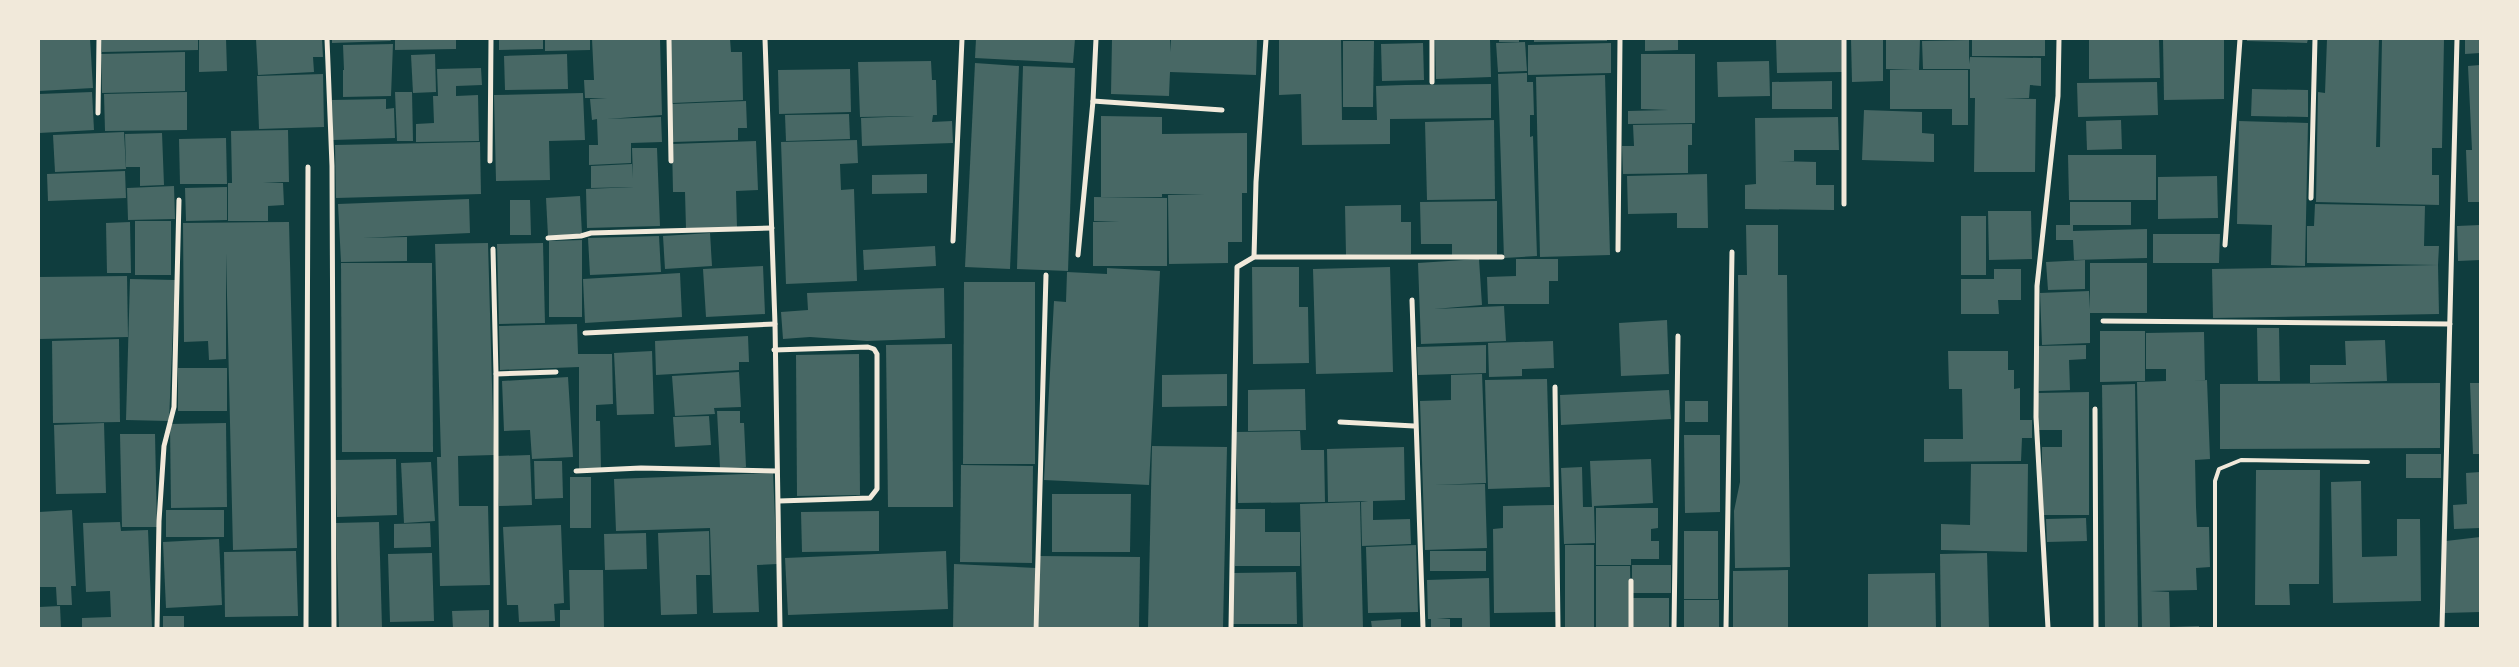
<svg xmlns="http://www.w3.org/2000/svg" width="2519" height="667" font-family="'Open Sans',sans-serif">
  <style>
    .building { fill: #486865 }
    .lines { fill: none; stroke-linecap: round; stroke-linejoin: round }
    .service { stroke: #f1e9da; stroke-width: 4 }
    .minor { stroke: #f1e9da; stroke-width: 5 }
  </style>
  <rect width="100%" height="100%" fill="#0f3d3e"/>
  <g class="building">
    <path d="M39,39H90L93,88L39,91Z"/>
    <path d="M102,39H198V50L102,52Z"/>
    <path d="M199,39H226L227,71L199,72Z"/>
    <path d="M256,39H322L323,57H313L314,72L258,75Z"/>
    <path d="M332,39H390L391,41L332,43Z"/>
    <path d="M395,39H456V49L395,50Z"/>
    <path d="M499,39H543V49L499,50Z"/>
    <path d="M545,39H590V50L545,51Z"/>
    <path d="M592,39H660L662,115L607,119L661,117L662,142L631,143V163L589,165V145H598L597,119L592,120L590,99L607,98H585L584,80H594Z"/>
    <path d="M670,39H730L731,52H742L743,100L673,103Z"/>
    <path d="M976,39H1075L1073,63L975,58Z"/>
    <path d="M1112,39H1170L1171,52V39H1257L1256,75L1170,72L1169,96L1111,94Z"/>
    <path d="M1279,39H1341L1342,120H1377L1376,86L1405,85L1491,84V118L1390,119V144L1302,145L1301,94L1279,95Z"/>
    <path d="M1435,39H1490L1491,77L1436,79Z"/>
    <rect x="1499" y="39" width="20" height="3"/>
    <path d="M1534,39H1607V41L1534,42Z"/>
    <path d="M1645,39H1678V50L1645,51Z"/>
    <path d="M1776,39H1842V72L1777,73Z"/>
    <path d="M1851,39H1883V81L1852,82Z"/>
    <path d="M1886,39H1920L1919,70H1968V125H1952V109H1890V70H1914L1886,69Z"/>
    <rect x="1972" y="39" width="73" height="17"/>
    <path d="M2089,39H2159L2160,78L2089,79Z"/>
    <path d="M2163,39H2224V99L2164,100Z"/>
    <path d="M2247,39H2308L2307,43L2247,41Z"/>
    <path d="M2327,39H2379L2376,147H2380L2382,39H2444L2442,148H2432V175H2439V205L2316,202L2318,92L2325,93Z"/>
    <path d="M2465,39H2480V53L2465,54Z"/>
    <path d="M1969,40V64L1970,57L2041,58V86L2030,85L2029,98H2004L2036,99L2035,172H1974L1975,98H1970V69H1923L1922,41Z"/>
    <path d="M1343,41H1374L1373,107H1343Z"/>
    <path d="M1525,42L1527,71L1498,72L1496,43Z"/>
    <path d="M1423,43L1424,80L1382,81L1381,44Z"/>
    <path d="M1611,43V73L1528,75V45Z"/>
    <path d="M393,44L391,96L343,97V70H363H344L343,45Z"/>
    <path d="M185,52V91L102,93L101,54Z"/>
    <path d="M435,54L436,92L413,93L411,55Z"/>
    <path d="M567,54L568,89L505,90L504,56Z"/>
    <path d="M1641,54H1695V123L1628,124V111L1668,110L1641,109Z"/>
    <path d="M931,61L932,80H936L937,115H933L932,122L952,121L953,143L862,146L861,118L915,116L860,117L858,62Z"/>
    <path d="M1769,61L1770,96L1718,97L1717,62Z"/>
    <path d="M975,63L1019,66L1010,269L965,267Z"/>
    <path d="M2480,65V202H2468L2466,150H2472L2468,66Z"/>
    <path d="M1023,66L1075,68L1068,271L1017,269Z"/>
    <path d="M481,68L482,85L456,86V96L478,95L479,141L416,142V124L434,123L433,96H438L437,69Z"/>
    <path d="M850,69L851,112L779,114L778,70Z"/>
    <path d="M1527,73V82H1533L1534,115H1530V137L1533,136L1537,256L1504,258L1498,74Z"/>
    <path d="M323,74L324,127L259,129L257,76Z"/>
    <path d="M1605,75L1610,255L1540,257L1536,77Z"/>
    <path d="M1832,81V109H1772V82Z"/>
    <path d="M2157,82L2158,115L2078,117L2077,83Z"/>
    <path d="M2252,89L2308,90V117L2251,116Z"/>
    <path d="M92,92L94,130L39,133V94Z"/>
    <path d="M187,92V130L105,131L104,94Z"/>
    <path d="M395,92H412L413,141H397Z"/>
    <path d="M583,93L585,140L549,141L550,180L496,181L494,95Z"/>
    <path d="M386,99V109L394,108L395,138L333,140L332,100Z"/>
    <path d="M746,101L747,128H738V140L673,142L671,104Z"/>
    <path d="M1864,110L1922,112V133L1934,134V162L1862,160Z"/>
    <path d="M849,114L850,139L786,141L785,115Z"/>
    <path d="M1101,116L1162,117V134L1247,133V193H1242V242H1228V263L1169,264L1168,195L1204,194H1162V197H1101Z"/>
    <path d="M1838,117L1839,150H1794V161H1779L1816,162V185H1834V210L1745,209V185L1756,184L1755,118Z"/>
    <path d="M1494,120L1495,199L1427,200L1425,122Z"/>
    <path d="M2121,120L2122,149L2087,150L2086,121Z"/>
    <path d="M2239,121L2308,123L2305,266L2271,265L2272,225L2237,224Z"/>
    <path d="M1692,124V145H1688V173L1623,174L1622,146H1634L1633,125Z"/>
    <path d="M288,130L289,182H263L283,183L284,205L268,206V221H228V183H232L231,131Z"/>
    <path d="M124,132L126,169L55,172L53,135Z"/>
    <path d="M162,133L164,185L140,186V167H126L125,134Z"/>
    <path d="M226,138L227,184H180L179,139Z"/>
    <path d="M857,140L858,163L840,164L841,190L854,189L857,281L786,284L781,142Z"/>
    <path d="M756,141L758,190L736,191L737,228L686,229L685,192H673L672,144Z"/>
    <path d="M480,142L481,194L336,198L335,145Z"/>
    <path d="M632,148H657L660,226L587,228L586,189L634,187L591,188V166L632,164L633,178Z"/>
    <path d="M2068,155H2156V200H2069Z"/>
    <path d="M125,171L126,198L48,201L47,174Z"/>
    <path d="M927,174V193L872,194V175Z"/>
    <path d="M1707,174L1708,228H1677V213L1628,214L1627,176Z"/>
    <path d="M2217,176L2218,218L2158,219V177Z"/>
    <path d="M174,186L175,219L128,220L127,188Z"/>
    <path d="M227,187V220L186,221L185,188Z"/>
    <path d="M580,196L582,234L548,236L546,198Z"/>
    <path d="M1094,197L1167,198V266H1093V222H1119L1094,221Z"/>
    <path d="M469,199L470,233L362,238L407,237V261L341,262L338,204Z"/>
    <path d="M510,200H530L531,235H510Z"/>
    <path d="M1497,201V255L1452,256V244H1421L1420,202Z"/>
    <path d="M2070,202H2131V225H2073V231L2147,229V258L2074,260L2073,240H2056V225H2070Z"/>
    <path d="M2315,204L2425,206L2424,246H2439L2438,265L2307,263V226H2314Z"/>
    <path d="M1401,205V222H1411V254L1346,255L1345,206Z"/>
    <path d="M1988,211H2031L2032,259L1989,260Z"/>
    <rect x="1961" y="216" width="25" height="59"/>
    <rect x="135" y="221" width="36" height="54"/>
    <path d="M130,222L131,273H107L106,223Z"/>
    <path d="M289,222L297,548L233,550L226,253V359L209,360L208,341L184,342L183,223Z"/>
    <path d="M1746,225H1778V275H1787L1790,567L1735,568L1734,511L1740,482L1738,275H1747Z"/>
    <path d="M2480,225V260L2458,261L2457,226Z"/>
    <path d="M710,233L712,266L665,269L663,236Z"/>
    <path d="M2153,234H2220L2219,263H2153Z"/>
    <path d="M659,236L661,272L590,275L588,238Z"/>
    <path d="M582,240V317H549V241Z"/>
    <path d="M488,243L494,455L458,456L459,506H488L490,585L440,586L437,457H441L435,244Z"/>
    <path d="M543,243L545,323L499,324L497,244Z"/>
    <path d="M935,246L936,266L864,270L863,250Z"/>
    <path d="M1479,259L1482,305L1434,309L1504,306L1506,341L1421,344L1418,263Z"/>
    <path d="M1516,259H1558V281H1549V304H1488L1487,277L1516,276Z"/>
    <path d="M2085,260V289L2048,290L2046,262Z"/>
    <path d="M341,263H432L433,452H342Z"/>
    <path d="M2090,263H2147V313H2090V343L2042,345L2040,293L2089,291L2090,309Z"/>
    <path d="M2438,265L2439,314L2213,318L2212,269Z"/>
    <path d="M763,266L765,314L706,317L703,269Z"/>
    <path d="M1252,267H1299V307H1308L1309,363L1253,364Z"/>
    <path d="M1390,267L1393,372L1316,374L1313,269Z"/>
    <path d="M1107,268L1160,271L1149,485L1044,480L1054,301L1066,302L1067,272L1107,274Z"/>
    <path d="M1994,269H2021V300H1998L1999,314H1961V279H1994Z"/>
    <path d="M680,273L682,317L585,323L583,279Z"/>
    <path d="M127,276L128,337L39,339V277Z"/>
    <path d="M130,279L175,280L169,421L126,420Z"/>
    <path d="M964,282H1035V464H963Z"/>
    <path d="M944,288L945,338L867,341L810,337L783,339L781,312L808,310L807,293Z"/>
    <path d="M1667,320L1669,374L1621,376L1619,323Z"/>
    <path d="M577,324L578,354H612L613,404L596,405V421H600L601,468L579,469V367L500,370L499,326Z"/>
    <path d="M2257,328H2279L2280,381H2258Z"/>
    <path d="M2100,331H2145V381L2100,382Z"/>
    <path d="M2204,332L2205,380L2193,381L2207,380L2210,459L2195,460L2196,507L2197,527H2209L2210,567L2196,568L2197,590L2150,591L2169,592L2170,628H2142L2137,382L2166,381V369H2146V333Z"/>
    <path d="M748,336L749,362H739V370L656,375L655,341Z"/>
    <path d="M119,339L120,422L53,423L52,341Z"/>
    <path d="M2385,340L2387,381L2310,383V365H2346L2345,341Z"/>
    <path d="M1553,341L1554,368L1522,369V376L1489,377L1488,343Z"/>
    <path d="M952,344L953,507H888L886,345Z"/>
    <path d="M1486,345V373L1418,375L1417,347Z"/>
    <path d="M2086,345V359L2069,360L2070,390L2039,391L2037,346Z"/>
    <path d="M652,351L654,414L617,415L614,353Z"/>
    <path d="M1948,351H2008V370H2014V389L2020,388V420H2032V438H2022L2021,461L1924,462V439H1963L1962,389H1949Z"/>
    <path d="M859,354L860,495L797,496L796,355Z"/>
    <rect x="178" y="368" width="49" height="43"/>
    <path d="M739,372L741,407L714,408L715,414L675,416L672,376Z"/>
    <path d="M1227,374V406L1162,407V375Z"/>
    <path d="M1482,374L1486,483L1434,485L1485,484L1487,548L1425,550L1420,401L1451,400V375Z"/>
    <path d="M568,377L573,457L532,459L530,430L504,431L502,381Z"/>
    <path d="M1547,379L1550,487L1488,489L1485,380Z"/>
    <path d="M2440,383V448L2220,449V384Z"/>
    <path d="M2470,383H2480V454H2473Z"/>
    <path d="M2135,384L2138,628H2105L2102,385Z"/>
    <path d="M1305,389L1306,430L1248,431V390Z"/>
    <path d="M1669,390L1671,419L1561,425L1560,395Z"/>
    <path d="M2089,392V515H2042V447H2062V430H2038V393Z"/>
    <rect x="1685" y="401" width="23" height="21"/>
    <path d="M717,411H740V423H744L746,467L720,468Z"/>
    <path d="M709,416L711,445L675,447L673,417Z"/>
    <path d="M104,423L106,493L56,494L54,425Z"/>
    <path d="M226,423L227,507L171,508L170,424Z"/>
    <path d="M1300,431L1301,450H1324L1325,502L1238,503L1236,432Z"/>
    <path d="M120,434H155L157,527H122Z"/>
    <path d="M1684,435H1720V512L1685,513Z"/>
    <path d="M1152,446L1227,447L1223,628H1148Z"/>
    <path d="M1404,447L1405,500L1373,501V520L1410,519L1411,544L1362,546L1361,502L1368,501L1328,502L1327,449Z"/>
    <rect x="2406" y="454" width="35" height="24"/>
    <path d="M530,455L532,505L499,506L497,456Z"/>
    <path d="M396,459L397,515L337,517L335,460Z"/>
    <path d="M1651,459L1653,503L1594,506L1595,543L1564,544L1561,468L1582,467L1583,507H1592L1590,461Z"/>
    <path d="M534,461H562L563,498L535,499Z"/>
    <path d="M431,462L435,521L404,523L401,463Z"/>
    <path d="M1971,464H2028L2027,552L1941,550V524L1970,525Z"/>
    <path d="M961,465L1033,466L1032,563L960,562Z"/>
    <path d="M2256,470H2320L2319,584H2289L2290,605H2255Z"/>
    <path d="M2480,472V528L2454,529L2453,505L2467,504L2466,473Z"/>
    <path d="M773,473L777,564L757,565L759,612L713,613L710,528L616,531L614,479Z"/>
    <rect x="570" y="477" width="21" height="51"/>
    <path d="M2361,481L2362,557L2397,556V519H2420L2421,601L2333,603L2331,482Z"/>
    <path d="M1052,494H1131L1130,552H1052Z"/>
    <path d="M1360,502L1363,628H1303L1300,504Z"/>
    <path d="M1554,505L1556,612L1494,613L1493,529L1503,528V506Z"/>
    <path d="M1596,508H1658V528L1651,529V541H1659V559H1631V565H1596Z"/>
    <path d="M1234,509H1265V532H1300V566H1235Z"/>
    <path d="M72,510L76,586H71L72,605H57L56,587H39V512Z"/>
    <rect x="166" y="510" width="58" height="27"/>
    <path d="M879,511V551L802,552L801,512Z"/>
    <path d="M2086,518L2087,541L2047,542L2046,519Z"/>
    <path d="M120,522L121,531L148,530L152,628H82V618L111,617L110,591L86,592L83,523Z"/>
    <path d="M379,522L382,628H339L336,523Z"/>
    <path d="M430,523L431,547L394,548V524Z"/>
    <path d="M561,525L564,603L554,604L555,621L519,622L518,605H507L503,527Z"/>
    <path d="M709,531L710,575H696L697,614L661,615L658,533Z"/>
    <rect x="1684" y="531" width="34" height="68"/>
    <path d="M646,533L647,569L605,570L604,534Z"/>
    <path d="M2480,537V612L2444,613L2446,541Z"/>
    <path d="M219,539L222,605L166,608L163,542Z"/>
    <path d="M1416,545L1418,612L1368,613L1366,547Z"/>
    <rect x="1565" y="545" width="29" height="83"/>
    <path d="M296,551L298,616L225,617L224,552Z"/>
    <path d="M946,551L948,609L788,615L785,558Z"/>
    <rect x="1430" y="551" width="56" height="20"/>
    <path d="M432,553L434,621L390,622L388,554Z"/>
    <path d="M1987,553L1989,628H1941L1940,554Z"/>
    <path d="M1039,556L1140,557L1139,628H1038Z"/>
    <path d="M954,564L1036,568L1033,628H953Z"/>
    <rect x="1632" y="565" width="39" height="28"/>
    <path d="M1596,566H1630L1631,628H1596Z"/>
    <path d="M569,570H603L604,628H560V610H570Z"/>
    <path d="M1788,570V628H1733V571Z"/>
    <path d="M1296,572L1297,624H1233L1232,573Z"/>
    <path d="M1935,573L1936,628H1868V574Z"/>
    <path d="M1489,578L1490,628H1462V618H1437L1450,619V628H1431V619H1428L1427,580Z"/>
    <rect x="1633" y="598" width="36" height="30"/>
    <rect x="1684" y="600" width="35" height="28"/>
    <path d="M60,606L61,628H39V607Z"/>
    <path d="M489,610V628H453L452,611Z"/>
    <rect x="163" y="616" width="21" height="12"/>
    <path d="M1401,619V628H1372L1371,621Z"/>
    <path d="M2199,626V628H2172V627Z"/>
  </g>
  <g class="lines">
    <path class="service" d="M2215,628V481L2219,469L2241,460L2368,462"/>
    <g class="minor">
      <path d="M327,39L332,166L334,628"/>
      <path d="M669,39L671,161"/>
      <path d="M765,39L775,324L780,628"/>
      <path d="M1432,82V39"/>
      <path d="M1093,101L1096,39"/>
      <path d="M98,113L99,39"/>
      <path d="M490,161L491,39"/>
      <path d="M2311,198L2315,39"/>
      <path d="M1844,204V39"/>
      <path d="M548,238L581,236L591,233L772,228"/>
      <path d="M953,241L962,39"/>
      <path d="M2225,245L2240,39"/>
      <path d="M493,249L496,374V628"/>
      <path d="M1618,250L1620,39"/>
      <path d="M1078,255L1093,101L1222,110"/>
      <path d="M1254,257L1256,182L1266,39"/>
      <path d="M1412,300L1423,628"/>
      <path d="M2103,321L2450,324"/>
      <path d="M585,333L775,324"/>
      <path d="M774,350L868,347L874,349L877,354V489L870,498L779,501"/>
      <path d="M496,374L556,372"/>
      <path d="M1555,387L1558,628"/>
      <path d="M2095,409L2096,628"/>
      <path d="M1340,422L1414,426"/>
      <path d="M576,471L641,468L777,471"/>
      <path d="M1631,581V628"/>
      <path d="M157,628L159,521L164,446L174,407L179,200"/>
      <path d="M306,628L308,167"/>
      <path d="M1036,628L1046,275"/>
      <path d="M1231,628L1237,267L1254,257H1502"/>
      <path d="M1674,628L1678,336"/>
      <path d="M1726,628L1732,252"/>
      <path d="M2048,628L2036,417L2037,286L2058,96L2059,39"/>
      <path d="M2442,628L2457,39"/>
    </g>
  </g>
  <rect width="2519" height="667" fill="none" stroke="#f1e9da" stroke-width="80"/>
</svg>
